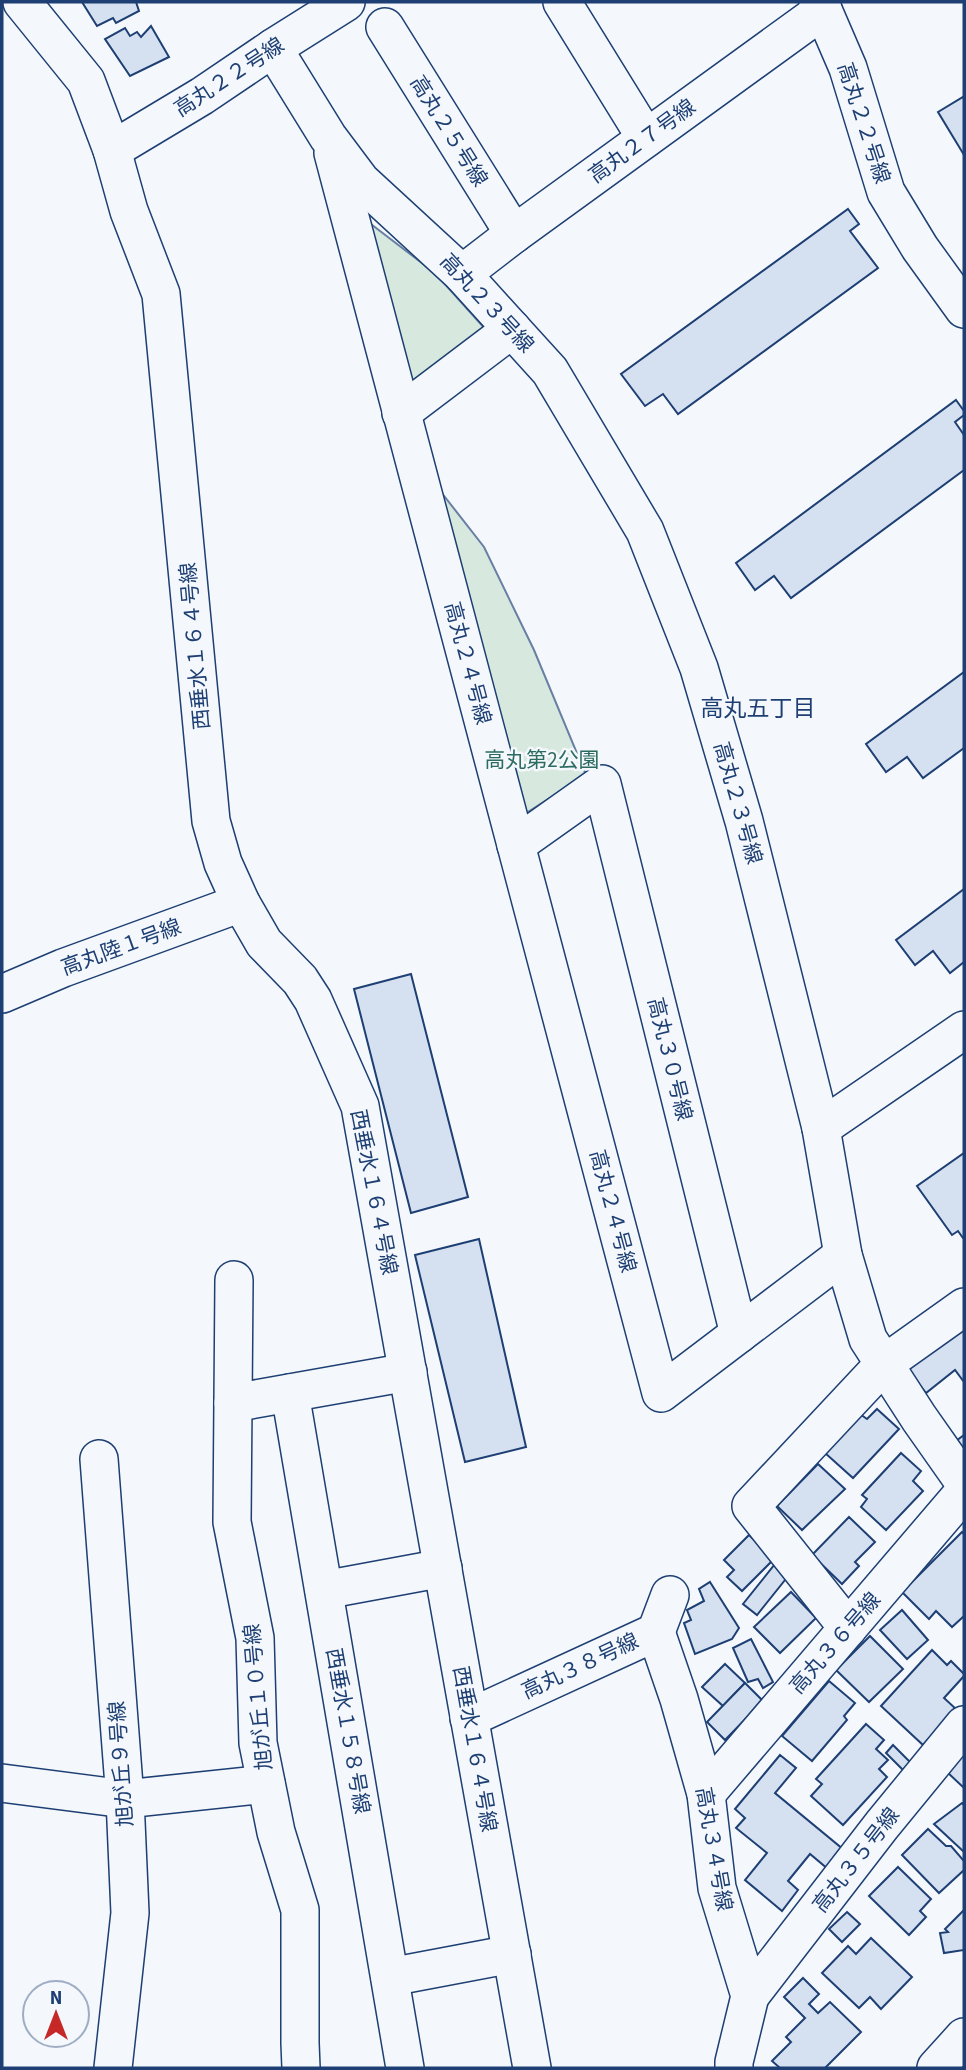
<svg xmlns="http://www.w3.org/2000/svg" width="966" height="2070" font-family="'Source Sans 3','Noto Sans JP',sans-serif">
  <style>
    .green { fill: #d7e8df; stroke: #687fa3; stroke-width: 2 }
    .building { fill: #d5e0f0; stroke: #1d3f73; stroke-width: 2 }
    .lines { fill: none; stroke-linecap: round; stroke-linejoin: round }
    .minor-casing { stroke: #1d3f73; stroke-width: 40 }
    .minor { stroke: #f4f7fb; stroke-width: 37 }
    .labels { text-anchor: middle; stroke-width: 5; stroke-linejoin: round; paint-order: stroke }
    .street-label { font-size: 21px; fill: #1d3f73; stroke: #f4f7fb }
    .park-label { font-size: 21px; fill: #2c6c60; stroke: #f4f7fb }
    .neighbourhood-label { font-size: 23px; fill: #1d3f73; stroke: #f4f7fb }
  </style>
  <rect width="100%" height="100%" fill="#f4f7fb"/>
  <g class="green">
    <path d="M363,218L435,273L487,331L407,386Z"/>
    <path d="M434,483L484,547L534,650L586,775L520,817Z"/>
  </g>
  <g class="building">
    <path d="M82,2H136L139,11L116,23L113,18L97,26Z"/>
    <path d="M151,26L169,57L130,76L105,39L125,28L130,36L137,32L141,37Z"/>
    <path d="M963,97L964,99V155L938,112Z"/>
    <path d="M848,209L859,224L850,231L878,268L678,414L663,394L645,406L621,374Z"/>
    <path d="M956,400L964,411V415L955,422L964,435V470L791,598L774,576L755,590L736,563Z"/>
    <path d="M964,672V748L923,778L907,757L886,772L866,744Z"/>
    <path d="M964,889V962L950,973L933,951L915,965L896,940Z"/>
    <path d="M411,974L468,1197L411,1213L354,989Z"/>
    <path d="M964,1153V1238H963L958,1231L952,1235L917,1186Z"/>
    <path d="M479,1239L526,1447L465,1462L415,1255Z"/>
    <path d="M964,1325V1382L955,1370L926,1393L908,1370Z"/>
    <path d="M877,1409L899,1429L853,1478L825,1453L860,1414L867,1419Z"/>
    <path d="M964,1435V1452L956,1441Z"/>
    <path d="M901,1453L921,1471L913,1481L923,1491L886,1530L861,1507L867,1499L862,1495Z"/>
    <path d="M818,1464L845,1489L802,1530L777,1506Z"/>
    <path d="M849,1517L875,1542L855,1562L859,1566L842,1584L812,1555Z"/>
    <path d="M962,1532L964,1534V1616L952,1627L936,1611L929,1619L902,1592Z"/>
    <path d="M749,1535L774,1559L742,1591L727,1577L734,1570L724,1560Z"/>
    <path d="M775,1564L789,1575L757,1615L743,1604Z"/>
    <path d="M710,1582L739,1628L732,1639L695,1654L684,1623L691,1620L687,1610L704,1601L699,1589Z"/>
    <path d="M791,1592L816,1618L780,1653L754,1627Z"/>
    <path d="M902,1610L928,1640L907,1659L880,1630Z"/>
    <path d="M870,1636L903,1669L869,1702L836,1670Z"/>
    <path d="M751,1639L773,1682L763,1688L758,1679L748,1682L733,1648Z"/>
    <path d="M932,1650L947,1665L951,1661L964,1674V1676L944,1698L956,1709L923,1745L881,1706Z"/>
    <path d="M725,1664L745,1683L723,1706L702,1687Z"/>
    <path d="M829,1681L855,1703L844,1716L847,1720L812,1761L782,1736Z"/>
    <path d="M745,1683L763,1701L725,1740L707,1722Z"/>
    <path d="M866,1724L884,1740L876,1749L888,1760L879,1769L887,1777L843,1825L811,1796L822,1784L816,1779Z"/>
    <path d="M893,1745L911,1763L904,1771L886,1753Z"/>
    <path d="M964,1752V1788L946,1771Z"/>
    <path d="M780,1755L796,1768L775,1793L844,1850L828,1869L810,1854L788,1881L798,1890L782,1911L745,1880L767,1853L736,1828L745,1818L735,1809Z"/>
    <path d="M962,1803L964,1805V1852L934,1824Z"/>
    <path d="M928,1829L946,1846H951L964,1861V1870L939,1893L902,1855Z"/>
    <path d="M898,1867L931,1899L920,1911L926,1917L909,1935L869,1896Z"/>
    <path d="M964,1910V1950L944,1953L940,1933L948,1932L945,1929Z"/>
    <path d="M847,1912L860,1924L842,1942L829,1929Z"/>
    <path d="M871,1938L912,1977L881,2009L870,1997L859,2008L822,1973L848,1946L856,1954Z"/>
    <path d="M803,1978L819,1994L809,2004L818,2013L830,2002L861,2032L825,2068H780L772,2061L791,2042L786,2037L805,2018L784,1997Z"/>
  </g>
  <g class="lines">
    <g class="minor-casing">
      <g id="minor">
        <path d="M22,2L86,81L112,150L129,211L161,294L211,821L223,863L241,903L264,943L300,980L313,1000L360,1106L532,2068"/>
        <path d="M562,2L646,138"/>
        <path d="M818,2L823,10L848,68L886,192L920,248L964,309"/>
        <path d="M385,27L514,234"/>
        <path d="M273,48L328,137L361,181L462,274L550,371L645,531L699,668L744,821L821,1128L843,1255L868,1339L919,1418L964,1482"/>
        <path d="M112,150L202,96L273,48L346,2"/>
        <path d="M333,153L661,1393L843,1255"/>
        <path d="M462,274L514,234L823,10"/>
        <path d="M401,413L512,329"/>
        <path d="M516,845L602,784L739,1334"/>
        <path d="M2,994L63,968L241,903"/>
        <path d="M821,1128L964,1030"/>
        <path d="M234,1280L232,1522L255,1638L258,1743L276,1832L300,1910V2043L301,2068"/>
        <path d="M290,1393L405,2068"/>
        <path d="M233,1403L408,1372"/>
        <path d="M99,1459L125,1799L130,1913L113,2068"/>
        <path d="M324,1590L443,1568"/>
        <path d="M848,1628L751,1506L884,1364L964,1307"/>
        <path d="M656,1632L679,1699L706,1794L717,1888L750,1996L734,2062V2068"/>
        <path d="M469,1718L656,1632L670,1595"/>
        <path d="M2,1783L125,1799L266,1784"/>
        <path d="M706,1794L964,1492"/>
        <path d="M390,1977L512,1954"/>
        <path d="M750,1996L882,1825L964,1725"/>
        <path d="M936,2068L964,2037"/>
      </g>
    </g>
    <use href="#minor" class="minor"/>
  </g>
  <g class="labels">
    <g class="street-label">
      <text transform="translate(229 77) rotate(-33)" y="7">高丸２２号線</text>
      <text transform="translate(864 123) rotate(72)" y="7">高丸２２号線</text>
      <text transform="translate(449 131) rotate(58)" y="7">高丸２５号線</text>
      <text transform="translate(642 141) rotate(-36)" y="7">高丸２７号線</text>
      <text transform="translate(487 303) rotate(47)" y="7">高丸２３号線</text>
      <text transform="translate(195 646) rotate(-95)" y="7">西垂水１６４号線</text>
      <text transform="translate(468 663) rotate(75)" y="7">高丸２４号線</text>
      <text transform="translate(738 803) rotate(74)" y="7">高丸２３号線</text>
      <text transform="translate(121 947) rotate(-20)" y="7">高丸陸１号線</text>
      <text transform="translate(670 1059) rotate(76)" y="7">高丸３０号線</text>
      <text transform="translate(374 1192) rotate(79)" y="7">西垂水１６４号線</text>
      <text transform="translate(613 1211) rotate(75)" y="7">高丸２４号線</text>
      <text transform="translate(835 1643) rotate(-49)" y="7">高丸３６号線</text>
      <text transform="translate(580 1666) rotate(-25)" y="7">高丸３８号線</text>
      <text transform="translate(258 1697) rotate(-95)" y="7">旭が丘１０号線</text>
      <text transform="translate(348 1731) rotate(80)" y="7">西垂水１５８号線</text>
      <text transform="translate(475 1749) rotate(80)" y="7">西垂水１６４号線</text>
      <text transform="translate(121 1764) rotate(-94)" y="7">旭が丘９号線</text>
      <text transform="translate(714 1849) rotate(80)" y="7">高丸３４号線</text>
      <text transform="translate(856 1860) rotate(-52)" y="7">高丸３５号線</text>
    </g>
    <g class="park-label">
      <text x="542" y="767">高丸第2公園</text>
    </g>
    <g class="neighbourhood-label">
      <text x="758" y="716">高丸五丁目</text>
    </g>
  </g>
  <rect width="966" height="2070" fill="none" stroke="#1d3f73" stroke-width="7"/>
  <g transform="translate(56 2014)"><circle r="33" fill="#f4f7fb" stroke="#9eadc5" stroke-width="2"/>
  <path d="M0-5L12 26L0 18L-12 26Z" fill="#c62828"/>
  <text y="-10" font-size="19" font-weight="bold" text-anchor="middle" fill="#1d3f73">N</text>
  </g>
</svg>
